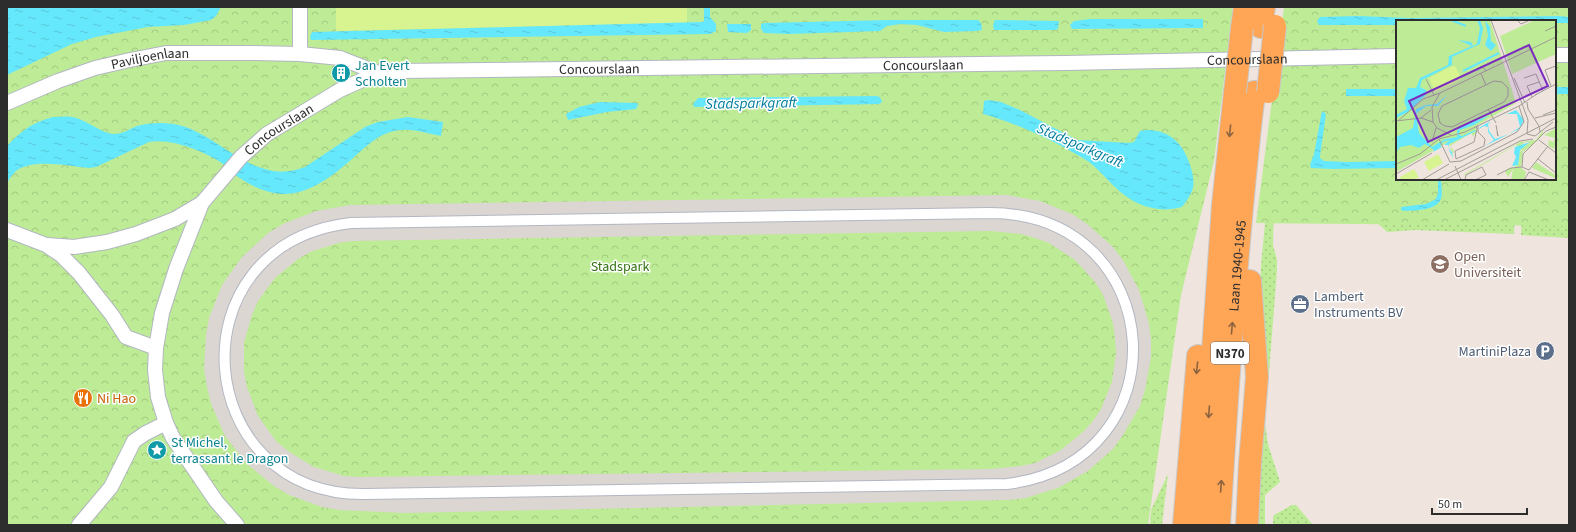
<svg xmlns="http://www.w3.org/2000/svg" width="1576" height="532" font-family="'Source Sans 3',sans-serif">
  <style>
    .grass { fill: url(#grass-dots) }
    .park { fill: url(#park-crowns); fill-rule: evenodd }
    .pitch { fill: #d7f490 }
    .plaza { fill: #dbd6d1; fill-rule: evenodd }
    .water { fill: url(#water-ripples) }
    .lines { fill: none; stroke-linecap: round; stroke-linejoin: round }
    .pedestrian-casing { stroke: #b2b7c2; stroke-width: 12 }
    .minor-casing { stroke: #b2b7c2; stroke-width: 16 }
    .trunk-casing { stroke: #c8c8c8; stroke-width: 24 }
    .pedestrian { stroke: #fff; stroke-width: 10 }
    .minor { stroke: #fff; stroke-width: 14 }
    .trunk { stroke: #ffa556; stroke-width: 22 }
    .trunk-bridge-casing { stroke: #c8c8c8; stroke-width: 24; stroke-linecap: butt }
    .trunk-bridge { stroke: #ffa556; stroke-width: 22 }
    .oneway { stroke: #8c633f }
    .labels { text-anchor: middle; stroke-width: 3; stroke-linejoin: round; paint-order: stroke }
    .shield { fill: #fff; stroke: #6c6c6c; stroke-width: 1 }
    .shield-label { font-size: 13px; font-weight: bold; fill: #2d2d2d }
    .street-label { font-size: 14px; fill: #2d2d2d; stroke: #fff }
    .culture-label { font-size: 14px; fill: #0d838f; stroke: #fff; text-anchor: start }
    .education-label { font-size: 14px; fill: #785e54; stroke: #fff; text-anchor: start }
    .park-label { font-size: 14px; fill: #347413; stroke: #fff }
    .service-label { font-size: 14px; fill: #4e5e75; stroke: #fff; text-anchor: start }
    .food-label { font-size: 14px; fill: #c56008; stroke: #fff; text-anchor: start }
    .water-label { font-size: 15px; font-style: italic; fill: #027d9d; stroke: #fff }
    .inset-river { fill: none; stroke: #66e8fc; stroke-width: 2 }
    .inset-road { fill: none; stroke: #a19b97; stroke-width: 1 }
    .view { fill: #7b2cbf; fill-opacity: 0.15; stroke: #7b2cbf; stroke-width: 2 }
    .inset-edge { fill: none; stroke: #2d2d2d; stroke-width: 2 }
  </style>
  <defs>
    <pattern id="grass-dots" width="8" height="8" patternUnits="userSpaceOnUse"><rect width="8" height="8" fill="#beeb95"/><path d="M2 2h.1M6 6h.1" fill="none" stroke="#a4ca81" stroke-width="1.8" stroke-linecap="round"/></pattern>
    <pattern id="park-crowns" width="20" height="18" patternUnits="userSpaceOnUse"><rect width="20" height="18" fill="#beeb95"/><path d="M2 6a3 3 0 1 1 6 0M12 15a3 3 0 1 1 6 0" fill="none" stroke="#a4ca81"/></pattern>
    <pattern id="water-ripples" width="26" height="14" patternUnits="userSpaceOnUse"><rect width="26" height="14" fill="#66e8fc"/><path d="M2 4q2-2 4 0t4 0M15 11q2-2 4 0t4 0" fill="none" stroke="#59c7d8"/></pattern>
  </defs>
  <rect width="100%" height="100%" fill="#efe5de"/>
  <g class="grass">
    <path d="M1276,106L1273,245L1277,260V270L1265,424L1268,444L1280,482L1265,495V525H1252L1261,266Z"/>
    <path d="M1569,177V238L1521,235L1523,195Z"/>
    <path d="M1516,196L1514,234L1415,230L1387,232L1375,221Z"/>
    <path d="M1168,474L1162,525H1150L1151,510Z"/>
    <path d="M1292,505H1296L1313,525H1273V517L1274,515Z"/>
  </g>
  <g class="park">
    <path d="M7,7H1233L1214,161L1181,295L1148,525H7Z"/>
    <path d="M1284,7H1569V226L1256,223ZM1397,21H1555V179H1397Z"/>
  </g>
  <path class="pitch" d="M336,7H687V23L336,31Z"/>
  <path class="plaza" d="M1007,195L1040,201L1072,214L1087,224L1112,246L1123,260L1139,290L1149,323L1151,340V357L1145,390L1140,406L1123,435L1113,449L1088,471L1058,488L1026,498L1009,500L405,513L339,510L322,507L289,495L274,486L247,464L225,436L211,404L207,387L204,369L206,335L209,318L222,285L242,257L268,233L283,224L316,211L350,205ZM991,231L1021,234L1035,238L1049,243L1075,260L1095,282L1103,295L1113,323L1115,338L1116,353L1112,382L1101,409L1093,421L1083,432L1061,450L1035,463L1021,466L992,469L359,477L344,476L314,467L288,451L276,441L258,416L247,387L244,372V343L252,315L258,301L275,278L298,259L310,252L338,243L352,241Z"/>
  <g class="water">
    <path d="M7,7H221L216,16L211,20L184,25L148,27L96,37L72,44L7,75Z"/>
    <path d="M704,7H710V17L716,24V31L710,34L311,40L310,37L312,32L702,22L704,21Z"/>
    <path d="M1358,16L1410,18L1559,16L1569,17V23H1555V21H1397V25H1319L1317,21L1320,17Z"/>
    <path d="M1090,19H1203V28L1072,29L1070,25L1074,21Z"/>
    <path d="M889,20H978L981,23L982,30L976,31L944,32L917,25L901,24L887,26L880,31L789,34L764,33L761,29V24L764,23Z"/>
    <path d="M995,20L1059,21L1058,29L1053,30H994L993,25Z"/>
    <path d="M727,24H751V30L747,33L728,32Z"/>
    <rect x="1555" y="87" width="14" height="7"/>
    <rect x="1346" y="89" width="51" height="7"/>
    <path d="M876,96L880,97L882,102L879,104L694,107L693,104L698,98Z"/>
    <path d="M989,100L1001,102L1020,110L1077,140L1129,143L1134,142L1140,131C1153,128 1166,132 1175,140C1186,149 1196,175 1193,188C1191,195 1186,202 1182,207C1157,214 1133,205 1115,187C1105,178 1097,167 1086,160C1054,141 1019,124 983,114L984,101Z"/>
    <path d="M600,102L637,103L638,105L636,109L607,112L568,120L566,114L579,107Z"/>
    <path d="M1322,111L1326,114L1320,156V158L1324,161L1347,162L1397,161V168L1332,169L1311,168L1310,165L1314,154Z"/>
    <path d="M53,117C59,117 66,116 72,117C85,119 103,134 114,134C122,134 130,129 137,126C154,121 176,122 191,129C229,146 260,185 305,167L365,127L378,122L408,117L443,122L441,136C429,134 415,129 402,130C381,131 368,145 353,158C334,175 309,195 282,194C265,193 247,184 234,174C231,172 229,168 226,166C207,152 172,138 149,142L96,167L89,168C69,166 29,157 14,173C11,176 9,180 7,183V146C22,130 32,123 53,117Z"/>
    <path d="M1438,179H1441C1441,185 1443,193 1441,199C1436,211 1415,210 1405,211L1401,210V207L1426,204L1436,199L1438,193Z"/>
  </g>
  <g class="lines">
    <g class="pedestrian-casing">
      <path id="pedestrian" d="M990,213C1170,214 1185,462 1007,484L365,494C191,496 170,244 351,223Z"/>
    </g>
    <g class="minor-casing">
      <g id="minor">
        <path d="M300,7V54"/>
        <path d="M1555,55H1569"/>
        <path id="s1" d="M7,103L58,81L95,68L130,60L166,53H251L300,54L340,58L378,73"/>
        <path d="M7,230L46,245L61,255L79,273L112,315L126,337L156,348"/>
        <path d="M47,245L74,247L107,242L136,234L175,219L202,203"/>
        <path d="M79,525L111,487L134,441L146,433L166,423"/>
        <path id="s2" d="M237,525L216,501L173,438L166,423L158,397L155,370L156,348L162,313L176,269L202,203L241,157L267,134L340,90L378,73L397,71L1066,63L1397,56"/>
      </g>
    </g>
    <g class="trunk-casing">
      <g id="trunk">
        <path d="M1261,27L1264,7"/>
        <path d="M1242,28L1245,7"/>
        <path d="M1184,525L1198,356"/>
        <path d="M1201,525L1223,205L1235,92"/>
        <path id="s3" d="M1219,525C1228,380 1237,236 1254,92"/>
        <path d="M1247,525L1250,463L1257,377L1250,281"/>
      </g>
    </g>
    <use href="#pedestrian" class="pedestrian"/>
    <use href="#minor" class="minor"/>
    <use href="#trunk" class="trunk"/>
    <g class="trunk-bridge-casing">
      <g id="trunk-bridge">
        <path d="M1235,92L1242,28"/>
        <path d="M1268,92L1275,26"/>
      </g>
    </g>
    <use href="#trunk-bridge" class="trunk-bridge"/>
  </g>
  <defs><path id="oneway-shaft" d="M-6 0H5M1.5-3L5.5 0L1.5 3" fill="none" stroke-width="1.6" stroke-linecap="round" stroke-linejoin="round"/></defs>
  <g class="oneway">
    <use href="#oneway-shaft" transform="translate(1230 131) rotate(96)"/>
    <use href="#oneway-shaft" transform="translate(1232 328) rotate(-85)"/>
    <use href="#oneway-shaft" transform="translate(1197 368) rotate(96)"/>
    <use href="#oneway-shaft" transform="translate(1209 412) rotate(94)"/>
    <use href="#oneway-shaft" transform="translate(1221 486) rotate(-86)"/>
  </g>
  <defs>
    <g id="building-disc" transform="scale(1)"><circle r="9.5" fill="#0f9aa8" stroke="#fff"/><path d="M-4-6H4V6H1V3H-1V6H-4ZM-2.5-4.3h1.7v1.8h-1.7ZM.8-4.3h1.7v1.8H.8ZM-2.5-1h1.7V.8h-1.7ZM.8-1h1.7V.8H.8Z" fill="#fff"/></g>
    <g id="university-disc" transform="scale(1)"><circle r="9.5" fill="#8d6e63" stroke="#fff"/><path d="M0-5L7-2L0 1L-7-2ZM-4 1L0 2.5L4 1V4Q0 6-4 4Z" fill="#fff"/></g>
    <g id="office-disc" transform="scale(1)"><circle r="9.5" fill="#5c6f8a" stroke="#fff"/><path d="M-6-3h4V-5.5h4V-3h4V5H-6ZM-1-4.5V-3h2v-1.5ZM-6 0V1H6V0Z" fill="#fff"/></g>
    <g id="parking-disc" transform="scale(1)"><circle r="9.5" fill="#5c6f8a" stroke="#fff"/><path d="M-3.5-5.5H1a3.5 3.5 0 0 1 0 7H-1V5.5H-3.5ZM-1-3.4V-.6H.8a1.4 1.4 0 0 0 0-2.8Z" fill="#fff"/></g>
    <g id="restaurant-disc" transform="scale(1)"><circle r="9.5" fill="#e8710a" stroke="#fff"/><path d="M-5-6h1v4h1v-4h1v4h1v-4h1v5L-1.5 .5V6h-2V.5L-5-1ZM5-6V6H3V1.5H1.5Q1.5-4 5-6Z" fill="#fff"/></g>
    <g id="sight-disc" transform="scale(1)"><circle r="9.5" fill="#0f9aa8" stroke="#fff"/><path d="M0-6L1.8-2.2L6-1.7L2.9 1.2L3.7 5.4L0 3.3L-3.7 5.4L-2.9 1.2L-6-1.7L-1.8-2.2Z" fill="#fff"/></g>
  </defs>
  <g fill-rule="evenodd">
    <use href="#building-disc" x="341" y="73"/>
    <use href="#university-disc" x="1440" y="264"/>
    <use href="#office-disc" x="1300" y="304"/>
    <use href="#parking-disc" x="1545" y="351"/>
    <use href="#restaurant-disc" x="83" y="398"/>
    <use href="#sight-disc" x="157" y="450"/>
  </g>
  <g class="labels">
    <rect class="shield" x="1211" y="342" width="38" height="22" rx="3"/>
    <g class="shield-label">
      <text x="1230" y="358">N370</text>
    </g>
    <g class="street-label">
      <text dy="5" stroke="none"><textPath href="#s2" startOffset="1445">Concourslaan</textPath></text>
      <text dy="5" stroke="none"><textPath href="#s1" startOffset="151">Paviljoenlaan</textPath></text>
      <text dy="5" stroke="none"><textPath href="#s2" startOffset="1121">Concourslaan</textPath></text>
      <text dy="5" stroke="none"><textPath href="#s2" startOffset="797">Concourslaan</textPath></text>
      <text dy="5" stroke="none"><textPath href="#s2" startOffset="461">Concourslaan</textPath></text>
      <text dy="5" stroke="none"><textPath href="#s3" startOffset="260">Laan 1940-1945</textPath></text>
    </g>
    <g class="culture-label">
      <text x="355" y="70">Jan Evert<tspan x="355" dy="16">Scholten</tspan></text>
      <text x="171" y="447">St Michel,<tspan x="171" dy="16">terrassant le Dragon</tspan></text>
    </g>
    <g class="education-label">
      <text x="1454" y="261">Open<tspan x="1454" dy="16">Universiteit</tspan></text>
    </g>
    <g class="park-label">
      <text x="620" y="271">Stadspark</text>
    </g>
    <g class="service-label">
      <text x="1314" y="301">Lambert<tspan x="1314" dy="16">Instruments BV</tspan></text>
      <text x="1531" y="356" text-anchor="end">MartiniPlaza</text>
    </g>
    <g class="food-label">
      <text x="97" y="403">Ni Hao</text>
    </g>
    <g class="water-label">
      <text transform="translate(751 103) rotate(-1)" y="5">Stadsparkgraft</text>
      <text transform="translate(1080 145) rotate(23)" y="5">Stadsparkgraft</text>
    </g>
  </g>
  <g transform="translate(1396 20)">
    <rect width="160" height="160" fill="#efe5de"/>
    <path d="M160,108V126L157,129L152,125L153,120L157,122L159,118L148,115ZM147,110V113L142,120L127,132L125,147H117L122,145L124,130L127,132L125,129L134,122H129L123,127L120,125L69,155H67L124,122L140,120ZM140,142L159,155V158L136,148ZM113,148H125L130,152L128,160H115L117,149L112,157L109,151Z" fill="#beeb95"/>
    <path d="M80,107V113L77,116L75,113L54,126L58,131L57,134L53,124L67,117L63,115Z" fill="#beeb95"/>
    <path d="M4,0H94L120,83L0,152V2ZM139,0H160V34L116,54L104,16Z" fill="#beeb95"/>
    <path d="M56,46H59L66,59L39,72L33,58ZM42,134L47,143L33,151L28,142ZM18,149L23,158L5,160L4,157Z" fill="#d7f490"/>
    <path d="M81,0H84L87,8L84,24L56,37V45L26,60L24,67L30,70V75L12,92L0,98V95L11,89L8,81L12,68H20L24,58L52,45L53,36L76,26L62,20L75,22L77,26L81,24L84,8ZM89,0L94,7L95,21L100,25L95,31L89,25L92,16ZM51,75L42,86H30L20,94L23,113L36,127L49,119L61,117V111L64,107L94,95L78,105L64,110L63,115L66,116L79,110L80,111L53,124L52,128L56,132L57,138L52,128V125H48L54,120L47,122L44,126L46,127L37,132L38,130L29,124L23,128L15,125L4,127L0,133V117L17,108L20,89L30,85L41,84ZM120,90L128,100L123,109L89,126L98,120L92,112V107L88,106L83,109L84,107L95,101L92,104L93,111L99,119L113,114L124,107L121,94H111L97,100ZM134,122L124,130L122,145L116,146L120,137L118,133L119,127Z" fill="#66e8fc"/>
    <path class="inset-river" d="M55,0L70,6M67,51L103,33"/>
    <path class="inset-road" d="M95,0L132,100L131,114L139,116L157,102M121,0L125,4L134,0M149,11L160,6M81,49L86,46L90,51M85,54L90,65M118,58L129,83M128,58L140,54L147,71M30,59L38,75M98,61L106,62L112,68V76L108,82L56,107L49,106L44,103L42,94L46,86ZM155,66L149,50L160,46M139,75L160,64M136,77L131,66L143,62M131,82L132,89L143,106L144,112M92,89L100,103M147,95L160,90M25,98L35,90M139,98L160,93M0,101L25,98L37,102M2,101L27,79L44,73M100,105L102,116L101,112M80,106L81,109L78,122L59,131L60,139L88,126L89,119L82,112V105M55,115L41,108L37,102L36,87L44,73L160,17M43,119L54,142M143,120L160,133M36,122L40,108M142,139L160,153M54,142L65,141L121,112L128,102L123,86L141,74M0,144L24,134L43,119L69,112L123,86M59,146L65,160M126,147L127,134L150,111L160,107M0,154L36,133M101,155L115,148L126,147L133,150L152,126M26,160L53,144M40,160L160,98M48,160L124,121L137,119M69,160L70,155L86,147L90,155L79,160M128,160L133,152L153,160"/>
    <path class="view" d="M133,25L152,66L32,122L13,81Z"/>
    <rect width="160" height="160" class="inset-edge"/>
  </g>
  <rect width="1576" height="532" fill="none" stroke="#2d2d2d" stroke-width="16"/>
  <path d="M1432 508v6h95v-6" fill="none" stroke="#2d2d2d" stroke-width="2"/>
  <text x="1438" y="508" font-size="12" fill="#2d2d2d" stroke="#ffffff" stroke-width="3" paint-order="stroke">50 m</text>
</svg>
